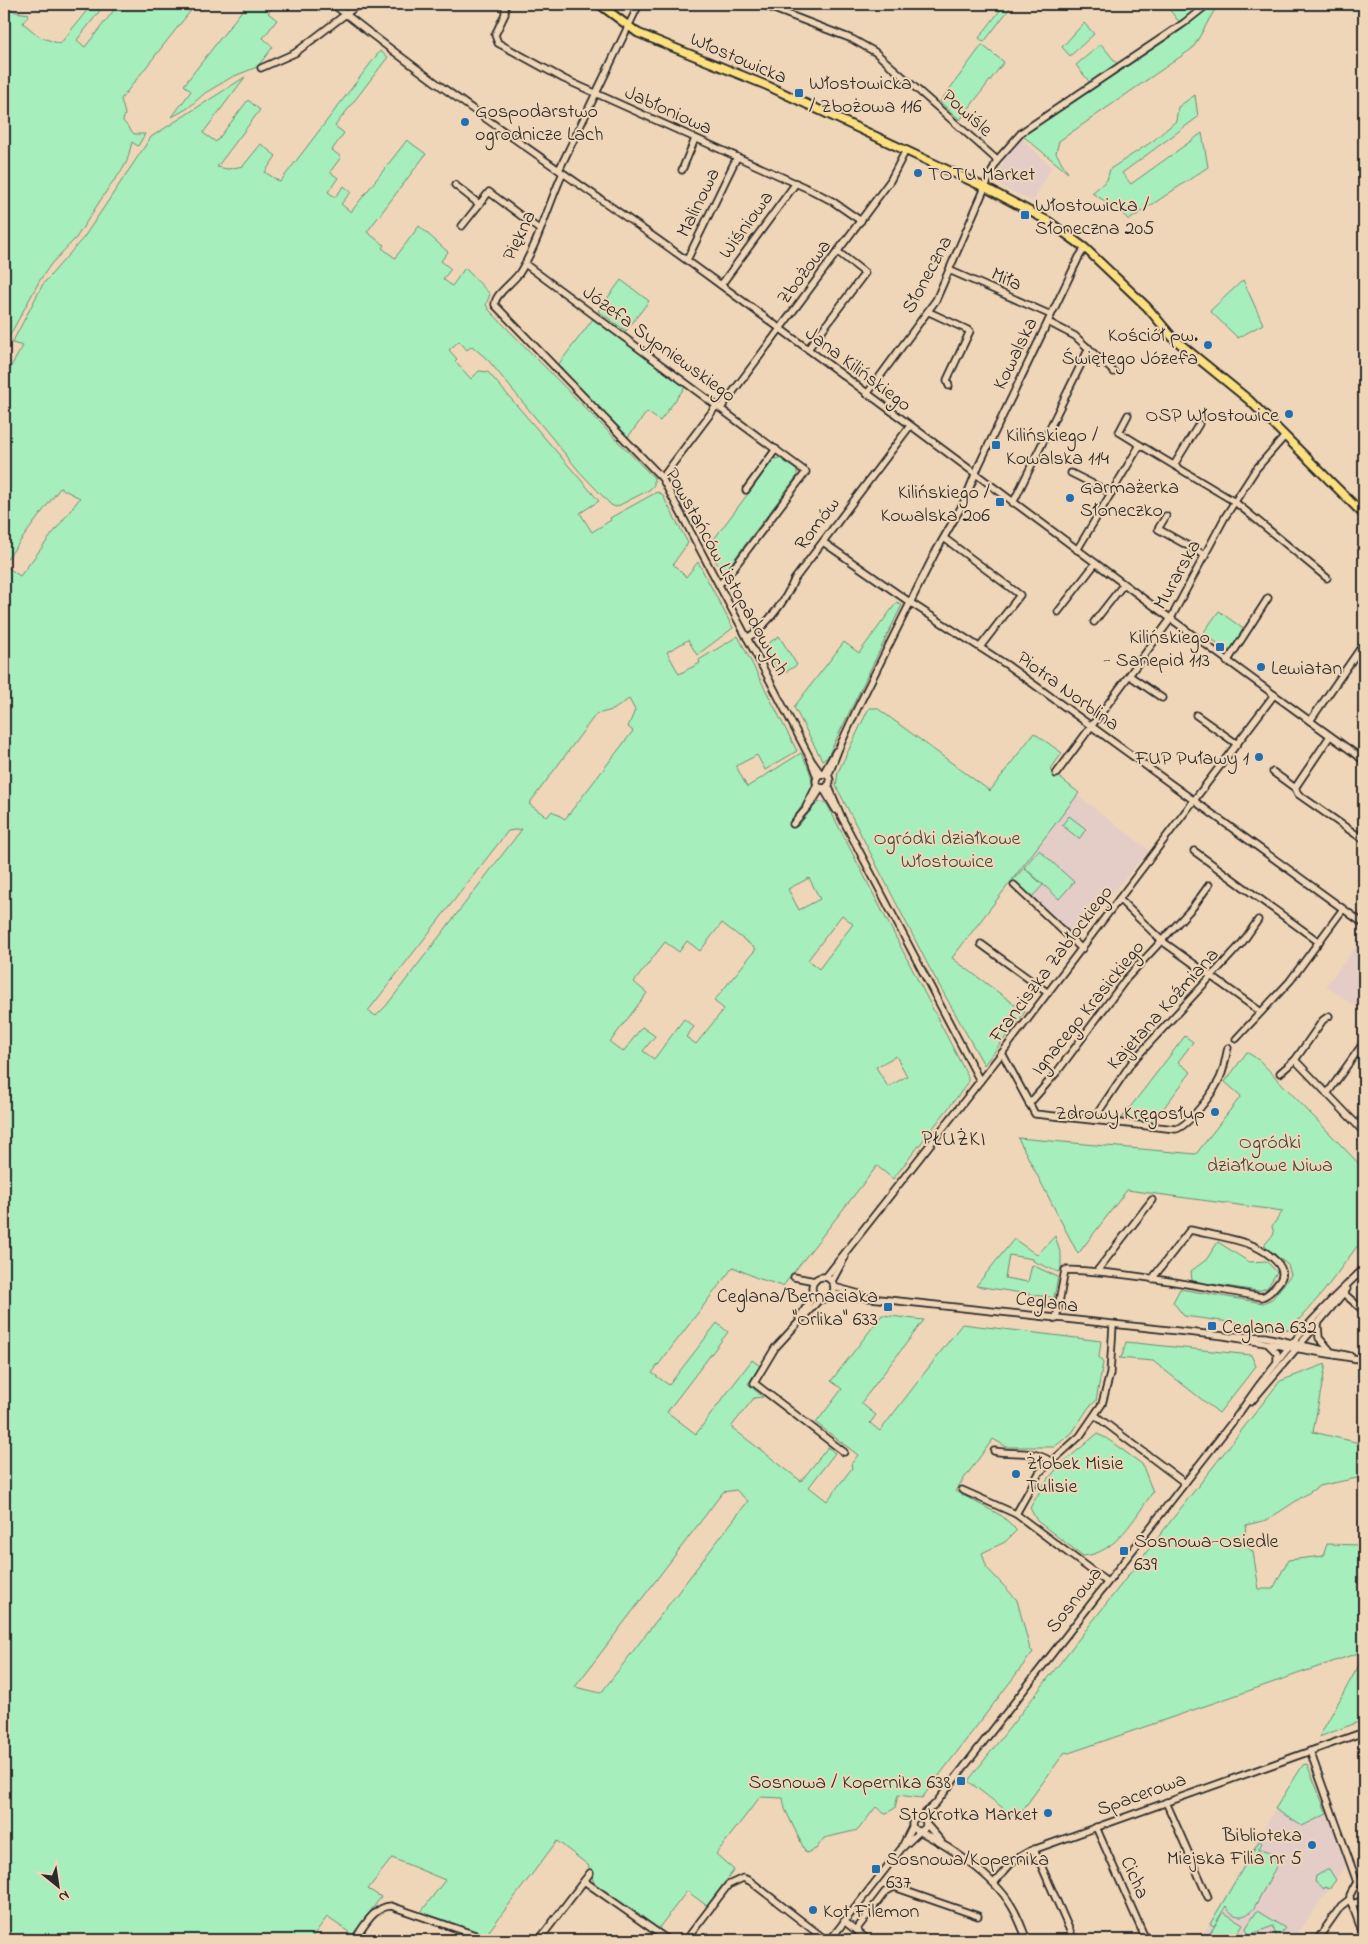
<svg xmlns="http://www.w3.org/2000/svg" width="1368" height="1944" font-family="'Indie Flower',sans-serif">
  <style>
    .built { fill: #e4cdc6 }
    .green { fill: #a6eebb; stroke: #688c73; fill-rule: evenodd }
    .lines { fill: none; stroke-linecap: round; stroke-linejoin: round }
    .minor-casing { stroke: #2b2b2b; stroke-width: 9 }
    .major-casing { stroke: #2b2b2b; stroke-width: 11 }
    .minor { stroke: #f0d6b8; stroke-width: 5.5 }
    .major { stroke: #fce080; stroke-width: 7 }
    .poi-dot { fill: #1f6fb2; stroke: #f0d6b8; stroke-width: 2 }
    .labels { text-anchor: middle; stroke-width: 4; stroke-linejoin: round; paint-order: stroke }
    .street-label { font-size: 20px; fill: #2b2b2b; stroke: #f0d6b8 }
    .poi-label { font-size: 20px; fill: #2b2b2b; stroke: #f0d6b8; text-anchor: start }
    .park-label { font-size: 20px; fill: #3d4841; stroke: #f0d6b8 }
    .neighbourhood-label { font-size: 21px; letter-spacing: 1px; fill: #2b2b2b; stroke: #f0d6b8 }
  </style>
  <rect width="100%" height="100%" fill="#f0d6b8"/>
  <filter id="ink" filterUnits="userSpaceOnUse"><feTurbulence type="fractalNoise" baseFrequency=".02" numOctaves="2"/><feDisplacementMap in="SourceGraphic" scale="10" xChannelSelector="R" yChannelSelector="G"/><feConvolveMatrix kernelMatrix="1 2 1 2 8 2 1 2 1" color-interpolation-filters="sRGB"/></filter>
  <g filter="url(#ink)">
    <g class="built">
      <path d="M1021,138L1052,167L1033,202L994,183L1004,161L1001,158Z"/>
      <path d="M1077,795L1149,850L1075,938L1012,880Z"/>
      <path d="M1364,936V1010L1363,1012L1326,986Z"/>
      <path d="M1275,1809L1302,1826L1327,1814L1346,1865L1299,1932V1940H1200Z"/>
    </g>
    <g class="green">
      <path d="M92,4H105L77,40L85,47L119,4H196L121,99L125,114L123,121L134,134H145L138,146L132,142L127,161L121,172L111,184L76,238L51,264L40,280L4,346V7L6,5L16,12L29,14L23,23L40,37L60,44Z"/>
      <path d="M247,4L275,5L268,13L277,20L263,38L273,47L257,67L232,77L205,93L188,108L172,117L191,91L184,85Z"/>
      <path d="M1005,4H1013L984,42L979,38Z"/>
      <path d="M1165,4H1203L1180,23Z"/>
      <path d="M1213,4H1218L1193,48L1059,141L1056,153L1068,173L1023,136L1180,31Z"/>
      <path d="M1084,23L1094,34L1070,56L1062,47Z"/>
      <path d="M1101,44L1118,65L1091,84L1076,65Z"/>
      <path d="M982,45L1004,62L960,120L940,102Z"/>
      <path d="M380,51L388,57L335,126L344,133L332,150L341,157L330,172L338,178L328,192L335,197L344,186L351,192L341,204L351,212L407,140L426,154L367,232L384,245L382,248L395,258L419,226L448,252L441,261L451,269L443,279L452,286L465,268L490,294L486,305L490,311L654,478V485L649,490L616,507L611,505L579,471L489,361L472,346L467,350L459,341L449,350L457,359L455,361L471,379L479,371L488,372L599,501L580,513L592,532L611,520L610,518L657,492L662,494L688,543L673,564L686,577L698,562L733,628L697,655L688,640L667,652L679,674L700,663L699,660L738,636L797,751L765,770L757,755L736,766L747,787L801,753C821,791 812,789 791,822L797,827L817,803L823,802L827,804L968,1077V1083L893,1179L877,1166L783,1286L757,1278L733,1267L652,1373L669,1385L717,1323L728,1332L667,1412L696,1434L752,1360L760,1366L748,1384L763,1397L754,1398L731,1427L801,1481L828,1447L835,1453L809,1487L827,1501L852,1468L851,1464L858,1455L816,1423L842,1389L831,1381L882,1315L924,1320L861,1403L876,1415L870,1423L880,1431L962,1324L1101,1341L1099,1357L1103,1363L1096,1401L1089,1407L1072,1433L1054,1447H1007L993,1439L955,1491L1002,1516L1017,1530L1005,1542L982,1553L987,1568L1017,1600L1030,1649L1033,1652L922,1798L898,1795L895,1808L885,1814L876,1807L858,1830L824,1838L816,1849L806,1853L785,1809L783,1798L760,1797L716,1854L734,1870L707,1906L687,1891L658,1929L594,1883L588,1865L557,1841L486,1935L421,1912L445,1880L392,1858L368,1889L381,1897L353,1935L327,1917L310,1940H4V565L20,576L80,498L60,488L4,563V378L23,346L12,343L43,284L84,237L151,137L245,77L203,133L216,142L248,100L260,110L217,167L228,169L243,166L261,144L276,156L265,172L280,182ZM629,699L635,710L628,727L633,731L565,819L552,811L547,817L529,804L596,714L613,710ZM522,829L386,1006L376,1016L368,1011L508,831ZM809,878L820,899L799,910L788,889ZM842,915L853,924L819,969L808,960ZM722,923L756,949L714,1001L724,1009L696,1044L686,1037L694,1027L684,1019L654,1059L643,1051L655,1036L642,1027L623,1052L610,1042L647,993L634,982L665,942L679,952L687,941L700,951ZM896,1056L907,1076L888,1087L876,1067ZM736,1490L748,1501L601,1693L575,1687L723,1492Z"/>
      <path d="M1195,95L1198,117L1122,173L1131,184L1202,133L1208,167L1129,220L1116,208L1092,193L1107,180L1110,169L1153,141L1176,121L1178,107Z"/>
      <path d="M621,280L649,301L626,331L598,311Z"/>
      <path d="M1243,280L1263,324L1238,338L1210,311Z"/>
      <path d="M593,319L685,387L660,421L647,412L628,437L558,365Z"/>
      <path d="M780,458L797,471V476L723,574L708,547L774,459Z"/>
      <path d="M897,602L902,605L827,758L822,760L794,707L844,642L859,653Z"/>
      <path d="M1219,611L1246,631L1230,652L1203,633Z"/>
      <path d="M779,636L797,665L781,675L763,647Z"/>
      <path d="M869,708H877L990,791L1034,733L1062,753L1050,770L1079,793L952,958L1025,1012L984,1065L929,967L836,786L838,772Z"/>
      <path d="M1069,816L1086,829L1079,839L1062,825Z"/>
      <path d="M1039,850L1074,882L1059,899L1024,867Z"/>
      <path d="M1024,868L1043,885L1032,897L1013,880Z"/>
      <path d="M1185,1036L1193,1042L1178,1062L1191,1072L1153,1122L1121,1119Z"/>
      <path d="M1247,1052L1260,1061L1364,1169V1237L1324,1291L1290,1330L1184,1316L1173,1302L1180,1289L1263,1303L1272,1299L1291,1275L1288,1265L1265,1247V1244L1274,1234L1272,1226L1283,1211L1127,1190L1078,1254L1018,1138L1196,1154L1241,1096L1225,1082Z"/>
      <path d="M1055,1236L1061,1255V1270L1058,1272L1033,1261V1259L1009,1255L1005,1278L1028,1282L1032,1265L1058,1277L1054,1298L976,1286L1014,1239L1037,1255Z"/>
      <path d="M1218,1242L1249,1262L1266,1261L1277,1272L1267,1288L1258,1291L1192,1281L1191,1271L1206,1260Z"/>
      <path d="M1126,1342L1251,1355L1256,1366L1219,1413L1153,1361L1119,1358L1122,1356Z"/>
      <path d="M1326,1364L1313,1432L1364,1444V1485L1362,1477L1319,1486L1267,1520L1246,1525L1244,1544L1253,1552L1259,1589H1273L1288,1560L1323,1556L1327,1544L1359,1545L1364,1548V1646L1361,1652L1069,1753L1065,1752L1019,1815H1012L968,1781L1280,1381Z"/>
      <path d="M1097,1434L1106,1438L1142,1464L1153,1492C1135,1517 1116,1554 1083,1556L1037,1521L1030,1508L1044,1484L1059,1466Z"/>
      <path d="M1364,1656V1720L1319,1737Z"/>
      <path d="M1307,1764L1327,1814L1302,1826L1275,1809L1303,1765Z"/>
      <path d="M1259,1841L1262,1843L1258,1850C1269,1849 1277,1855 1276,1867L1254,1908C1245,1920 1232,1918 1226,1906L1214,1926L1210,1924Z"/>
      <path d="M1329,1869L1336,1880L1329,1889L1325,1887L1324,1889L1315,1882L1316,1876Z"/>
      <path d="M1257,1911L1285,1928L1277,1938L1273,1926L1249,1935L1246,1928Z"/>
      <path d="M1223,1912L1243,1924L1233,1940H1206Z"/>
    </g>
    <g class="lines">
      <g class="minor-casing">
        <g id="minor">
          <path d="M333,4C456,103 590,189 718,283C934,441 1147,604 1364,760"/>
          <path d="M761,4L852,39L875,52L997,160"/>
          <path d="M505,8V14L495,35L498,43L564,79L813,191L832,201L861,221"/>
          <path d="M261,68L295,53L359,4"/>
          <path d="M559,170L639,4"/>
          <path d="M682,170L695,139"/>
          <path d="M563,173C548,205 539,242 520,272C514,282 494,294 495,305L662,478L770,681L810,758L817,777"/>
          <path d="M455,185L479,204"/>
          <path d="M462,226L489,192L540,230"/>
          <path d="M687,260L737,157"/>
          <path d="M525,264L806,472L726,578L719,584"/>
          <path d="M949,270L1051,315"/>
          <path d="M721,285L796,183"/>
          <path d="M929,312L970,331L947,380L949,386"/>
          <path d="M1048,322L1075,336L1114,372"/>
          <path d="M808,349L865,273L838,252"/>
          <path d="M867,394L936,300L997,160L1022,132L1184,23L1208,4"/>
          <path d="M721,408L890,181L906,150"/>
          <path d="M1140,445L1235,502L1327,578"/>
          <path d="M1174,465L1199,424"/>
          <path d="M1071,473L1111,493"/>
          <path d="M662,478L717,405"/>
          <path d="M746,490L776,449"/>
          <path d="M1013,503L1089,348"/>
          <path d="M1166,516L1158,529L1206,556"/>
          <path d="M944,538L1020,595L980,647"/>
          <path d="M823,542L911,603L1007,665L1364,924"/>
          <path d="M1077,550L1140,445L1119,432L1128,415"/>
          <path d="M1058,612L1095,564"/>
          <path d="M1094,622L1123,585"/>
          <path d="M747,638C766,627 786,600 794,580L910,426"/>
          <path d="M1227,662L1268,598"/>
          <path d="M1130,676L1162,698"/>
          <path d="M1196,715L1237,744"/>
          <path d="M1310,721L1364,643"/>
          <path d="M1359,757L1364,750"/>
          <path d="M811,760L821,774"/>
          <path d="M1273,772L1295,788L1298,794L1364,840"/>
          <path d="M823,774L836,751"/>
          <path d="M1056,774L1170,620L1225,517L1256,469L1285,436"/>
          <circle cx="823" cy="781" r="7"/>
          <path d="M828,776L839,748L857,709L935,553L963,504L979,465L1079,257L1085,248"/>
          <path d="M828,785L842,818L980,1081"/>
          <path d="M823,788L836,810"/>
          <path d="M1295,788L1330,736"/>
          <path d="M806,807L817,785"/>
          <path d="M793,824L813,801L821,788"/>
          <path d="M1194,851L1319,942"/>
          <path d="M1014,885L1082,949"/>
          <path d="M1119,899L1162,941L1261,1012"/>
          <path d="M981,944L1048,993"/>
          <path d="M1236,1039L1290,981L1343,909"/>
          <path d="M1002,1053L1035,1114L1176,1129C1188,1126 1212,1094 1218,1082C1224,1073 1225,1059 1228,1048"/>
          <path d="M1295,1060L1364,1132"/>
          <path d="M1280,1073L1295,1060L1323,1020L1329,1016"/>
          <path d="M1327,1094L1364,1042"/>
          <path d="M1029,1104L1057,1072L1126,979L1193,907L1209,885"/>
          <path d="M1093,1120L1132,1062L1242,943L1258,920"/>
          <path d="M1359,1127L1364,1119"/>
          <path d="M1097,1271L1152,1200"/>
          <path d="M1357,1276L1364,1267"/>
          <circle cx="823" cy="1288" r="11"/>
          <path d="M794,1277L815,1281"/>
          <path d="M826,1277L1002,1053L1274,695"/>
          <path d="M832,1281L845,1257"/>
          <path d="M834,1287L860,1294"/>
          <path d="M1341,1291L1364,1311"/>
          <path d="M833,1294L1224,1336L1364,1360"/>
          <path d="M820,1299L775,1348L754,1383L844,1452"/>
          <path d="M799,1318L814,1295"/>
          <path d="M1056,1319L1065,1270C1131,1272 1196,1286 1262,1297C1270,1294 1273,1289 1279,1282C1291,1268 1267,1252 1254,1246C1235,1238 1211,1235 1190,1230L1152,1279"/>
          <path d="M1318,1325L1319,1338L1329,1349"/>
          <path d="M1234,1336L1265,1337L1350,1356"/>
          <path d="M1269,1345L1277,1353V1362"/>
          <path d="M1251,1402L1347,1289"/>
          <path d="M1096,1416L1185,1483"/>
          <path d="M994,1451C1013,1455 1033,1449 1050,1461"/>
          <path d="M962,1490L1016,1514L1107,1582"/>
          <path d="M1016,1514L1039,1473L1080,1436L1102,1404L1110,1374L1113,1325"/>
          <path d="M1310,1751L1357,1882L1350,1895V1899L1341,1906L1317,1940"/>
          <path d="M1166,1802L1208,1897"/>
          <circle cx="919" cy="1824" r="7"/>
          <path d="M921,1817L936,1803L1237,1416C1272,1365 1313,1316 1358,1274"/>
          <path d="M927,1825L941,1841"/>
          <path d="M1096,1827L1146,1940"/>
          <path d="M921,1832C951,1848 993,1875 1011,1905C1018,1916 1022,1928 1027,1940"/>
          <path d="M903,1845L912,1827"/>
          <path d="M1034,1849L1074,1940"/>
          <path d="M584,1881L668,1940"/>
          <path d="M994,1883L1014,1860L1030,1851L1364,1732"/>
          <path d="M1350,1899L1364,1937"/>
          <path d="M1352,1904L1364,1900"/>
          <path d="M844,1921L868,1940"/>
          <path d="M856,1930L885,1892L894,1887L978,1916"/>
          <path d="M354,1940C364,1927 373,1907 391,1906L490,1940"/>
          <path d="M539,1940L590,1873"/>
          <path d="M686,1940L728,1885L743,1878L750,1881L826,1940"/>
          <path d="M830,1940L901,1849L919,1832"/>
        </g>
      </g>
      <g class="major-casing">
        <path id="major" d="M599,4L638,33L768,86L986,188L1048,221L1085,248L1147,307L1173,338L1249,400L1364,515"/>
      </g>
      <use href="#minor" class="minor"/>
      <use href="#major" class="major"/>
    </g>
  </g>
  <g class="poi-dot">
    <rect x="794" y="88" width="10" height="10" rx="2.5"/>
    <circle cx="465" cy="122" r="5"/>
    <circle cx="918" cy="173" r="5"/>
    <rect x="1020" y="210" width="10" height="10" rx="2.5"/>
    <circle cx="1208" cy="345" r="5"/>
    <circle cx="1289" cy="414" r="5"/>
    <rect x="991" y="440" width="10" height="10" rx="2.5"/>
    <circle cx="1070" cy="498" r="5"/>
    <rect x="995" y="497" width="10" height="10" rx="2.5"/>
    <rect x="1215" y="642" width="10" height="10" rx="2.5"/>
    <circle cx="1261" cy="667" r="5"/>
    <circle cx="1259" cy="757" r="5"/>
    <circle cx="1215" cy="1112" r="5"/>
    <rect x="883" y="1302" width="10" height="10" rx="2.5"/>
    <rect x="1207" y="1321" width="10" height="10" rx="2.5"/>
    <circle cx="1016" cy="1474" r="5"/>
    <rect x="1119" y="1546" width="10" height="10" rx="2.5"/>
    <rect x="956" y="1776" width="10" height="10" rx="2.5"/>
    <circle cx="1048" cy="1813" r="5"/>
    <circle cx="1312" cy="1845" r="5"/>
    <rect x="871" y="1864" width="10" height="10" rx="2.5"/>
    <circle cx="813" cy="1910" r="5"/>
  </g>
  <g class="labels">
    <g class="street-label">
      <text transform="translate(739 57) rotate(23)" y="7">Włostowicka</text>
      <text transform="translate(669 109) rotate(24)" y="7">Jabłoniowa</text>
      <text transform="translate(968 112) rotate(42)" y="7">Powiśle</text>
      <text transform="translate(697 202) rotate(-64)" y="7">Malinowa</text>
      <text transform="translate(745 224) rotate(-54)" y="7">Wiśniowa</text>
      <text transform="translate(518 235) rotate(-65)" y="7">Piękna</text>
      <text transform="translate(803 271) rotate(-53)" y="7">Zbożowa</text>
      <text transform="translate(926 274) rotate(-62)" y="7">Słoneczna</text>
      <text transform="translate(1007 278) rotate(24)" y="7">Miła</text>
      <text transform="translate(660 343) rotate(36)" y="7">Józefa Sypniewskiego</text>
      <text transform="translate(1014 353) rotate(-64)" y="7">Kowalska</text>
      <text transform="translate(859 368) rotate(37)" y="7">Jana Kilińskiego</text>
      <text transform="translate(816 523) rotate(-53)" y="7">Romów</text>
      <text transform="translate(728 571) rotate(61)" y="7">Powstańców Listopadowych</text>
      <text transform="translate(1176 574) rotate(-61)" y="7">Murarska</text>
      <text transform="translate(1069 690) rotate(36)" y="7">Piotra Norblina</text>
      <text transform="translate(1050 963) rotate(-53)" y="7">Franciszka Zabłockiego</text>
      <text transform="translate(1087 1007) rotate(-51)" y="7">Ignacego Krasickiego</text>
      <text transform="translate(1162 1008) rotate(-48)" y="7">Kajetana Koźmiana</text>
      <text transform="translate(1047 1301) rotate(7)" y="7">Ceglana</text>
      <text transform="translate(1073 1599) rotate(-52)" y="7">Sosnowa</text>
      <text transform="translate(1141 1793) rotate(-20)" y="7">Spacerowa</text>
      <text transform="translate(1136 1877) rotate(66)" y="7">Cicha</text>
    </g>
    <g class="poi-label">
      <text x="809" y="89">Włostowicka<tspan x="809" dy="23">/ Zbożowa 116</tspan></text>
      <text x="475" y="117">Gospodarstwo<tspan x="475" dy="23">ogrodnicze Lach</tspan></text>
      <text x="928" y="180">TOTU Market</text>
      <text x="1035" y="211">Włostowicka /<tspan x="1035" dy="23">Słoneczna 205</tspan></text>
      <text x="1198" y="341" text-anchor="end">Kościół pw.<tspan x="1198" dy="23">Świętego Józefa</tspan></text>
      <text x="1279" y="421" text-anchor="end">OSP Włostowice</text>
      <text x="1006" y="441">Kilińskiego /<tspan x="1006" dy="23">Kowalska 114</tspan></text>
      <text x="1080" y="493">Garmażerka<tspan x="1080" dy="23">Słoneczko</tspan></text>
      <text x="990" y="498" text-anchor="end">Kilińskiego /<tspan x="990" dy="23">Kowalska 206</tspan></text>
      <text x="1210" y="643" text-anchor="end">Kilińskiego<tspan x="1210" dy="23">- Sanepid 113</tspan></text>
      <text x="1271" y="674">Lewiatan</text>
      <text x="1249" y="764" text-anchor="end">FUP Puławy 1</text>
      <text x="1205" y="1119" text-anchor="end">Zdrowy Kręgosłup</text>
      <text x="878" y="1302" text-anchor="end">Ceglana/Bernaciaka<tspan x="878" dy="23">"Orlika" 633</tspan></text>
      <text x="1222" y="1333">Ceglana 632</text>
      <text x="1026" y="1469">Żłobek Misie<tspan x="1026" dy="23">Tulisie</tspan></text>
      <text x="1134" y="1547">Sosnowa-Osiedle<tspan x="1134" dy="23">639</tspan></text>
      <text x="951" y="1788" text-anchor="end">Sosnowa / Kopernika 638</text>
      <text x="1038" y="1820" text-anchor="end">Stokrotka Market</text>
      <text x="1302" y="1841" text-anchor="end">Biblioteka<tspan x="1302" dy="23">Miejska Filia nr 5</tspan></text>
      <text x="886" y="1865">Sosnowa/Kopernika<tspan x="886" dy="23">637</tspan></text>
      <text x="823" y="1917">Kot Filemon</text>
    </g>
    <g class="park-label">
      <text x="947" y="844">Ogródki działkowe<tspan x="947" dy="23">Włostowice</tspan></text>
      <text x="1270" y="1148">Ogródki<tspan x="1270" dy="23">działkowe Niwa</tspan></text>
    </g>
    <g class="neighbourhood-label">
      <text x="954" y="1145">PŁUŻKI</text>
    </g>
  </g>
  <rect width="1368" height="1944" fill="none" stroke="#f0d6b8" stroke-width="20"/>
  <rect x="10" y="10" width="1348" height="1924" fill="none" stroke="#2b2b2b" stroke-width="2" filter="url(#ink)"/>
  <g transform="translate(58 1886) rotate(150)" stroke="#f0d6b8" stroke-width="4" paint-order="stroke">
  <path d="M0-4L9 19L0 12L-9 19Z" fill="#2b2b2b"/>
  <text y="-8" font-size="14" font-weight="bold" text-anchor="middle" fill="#2b2b2b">N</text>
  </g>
</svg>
